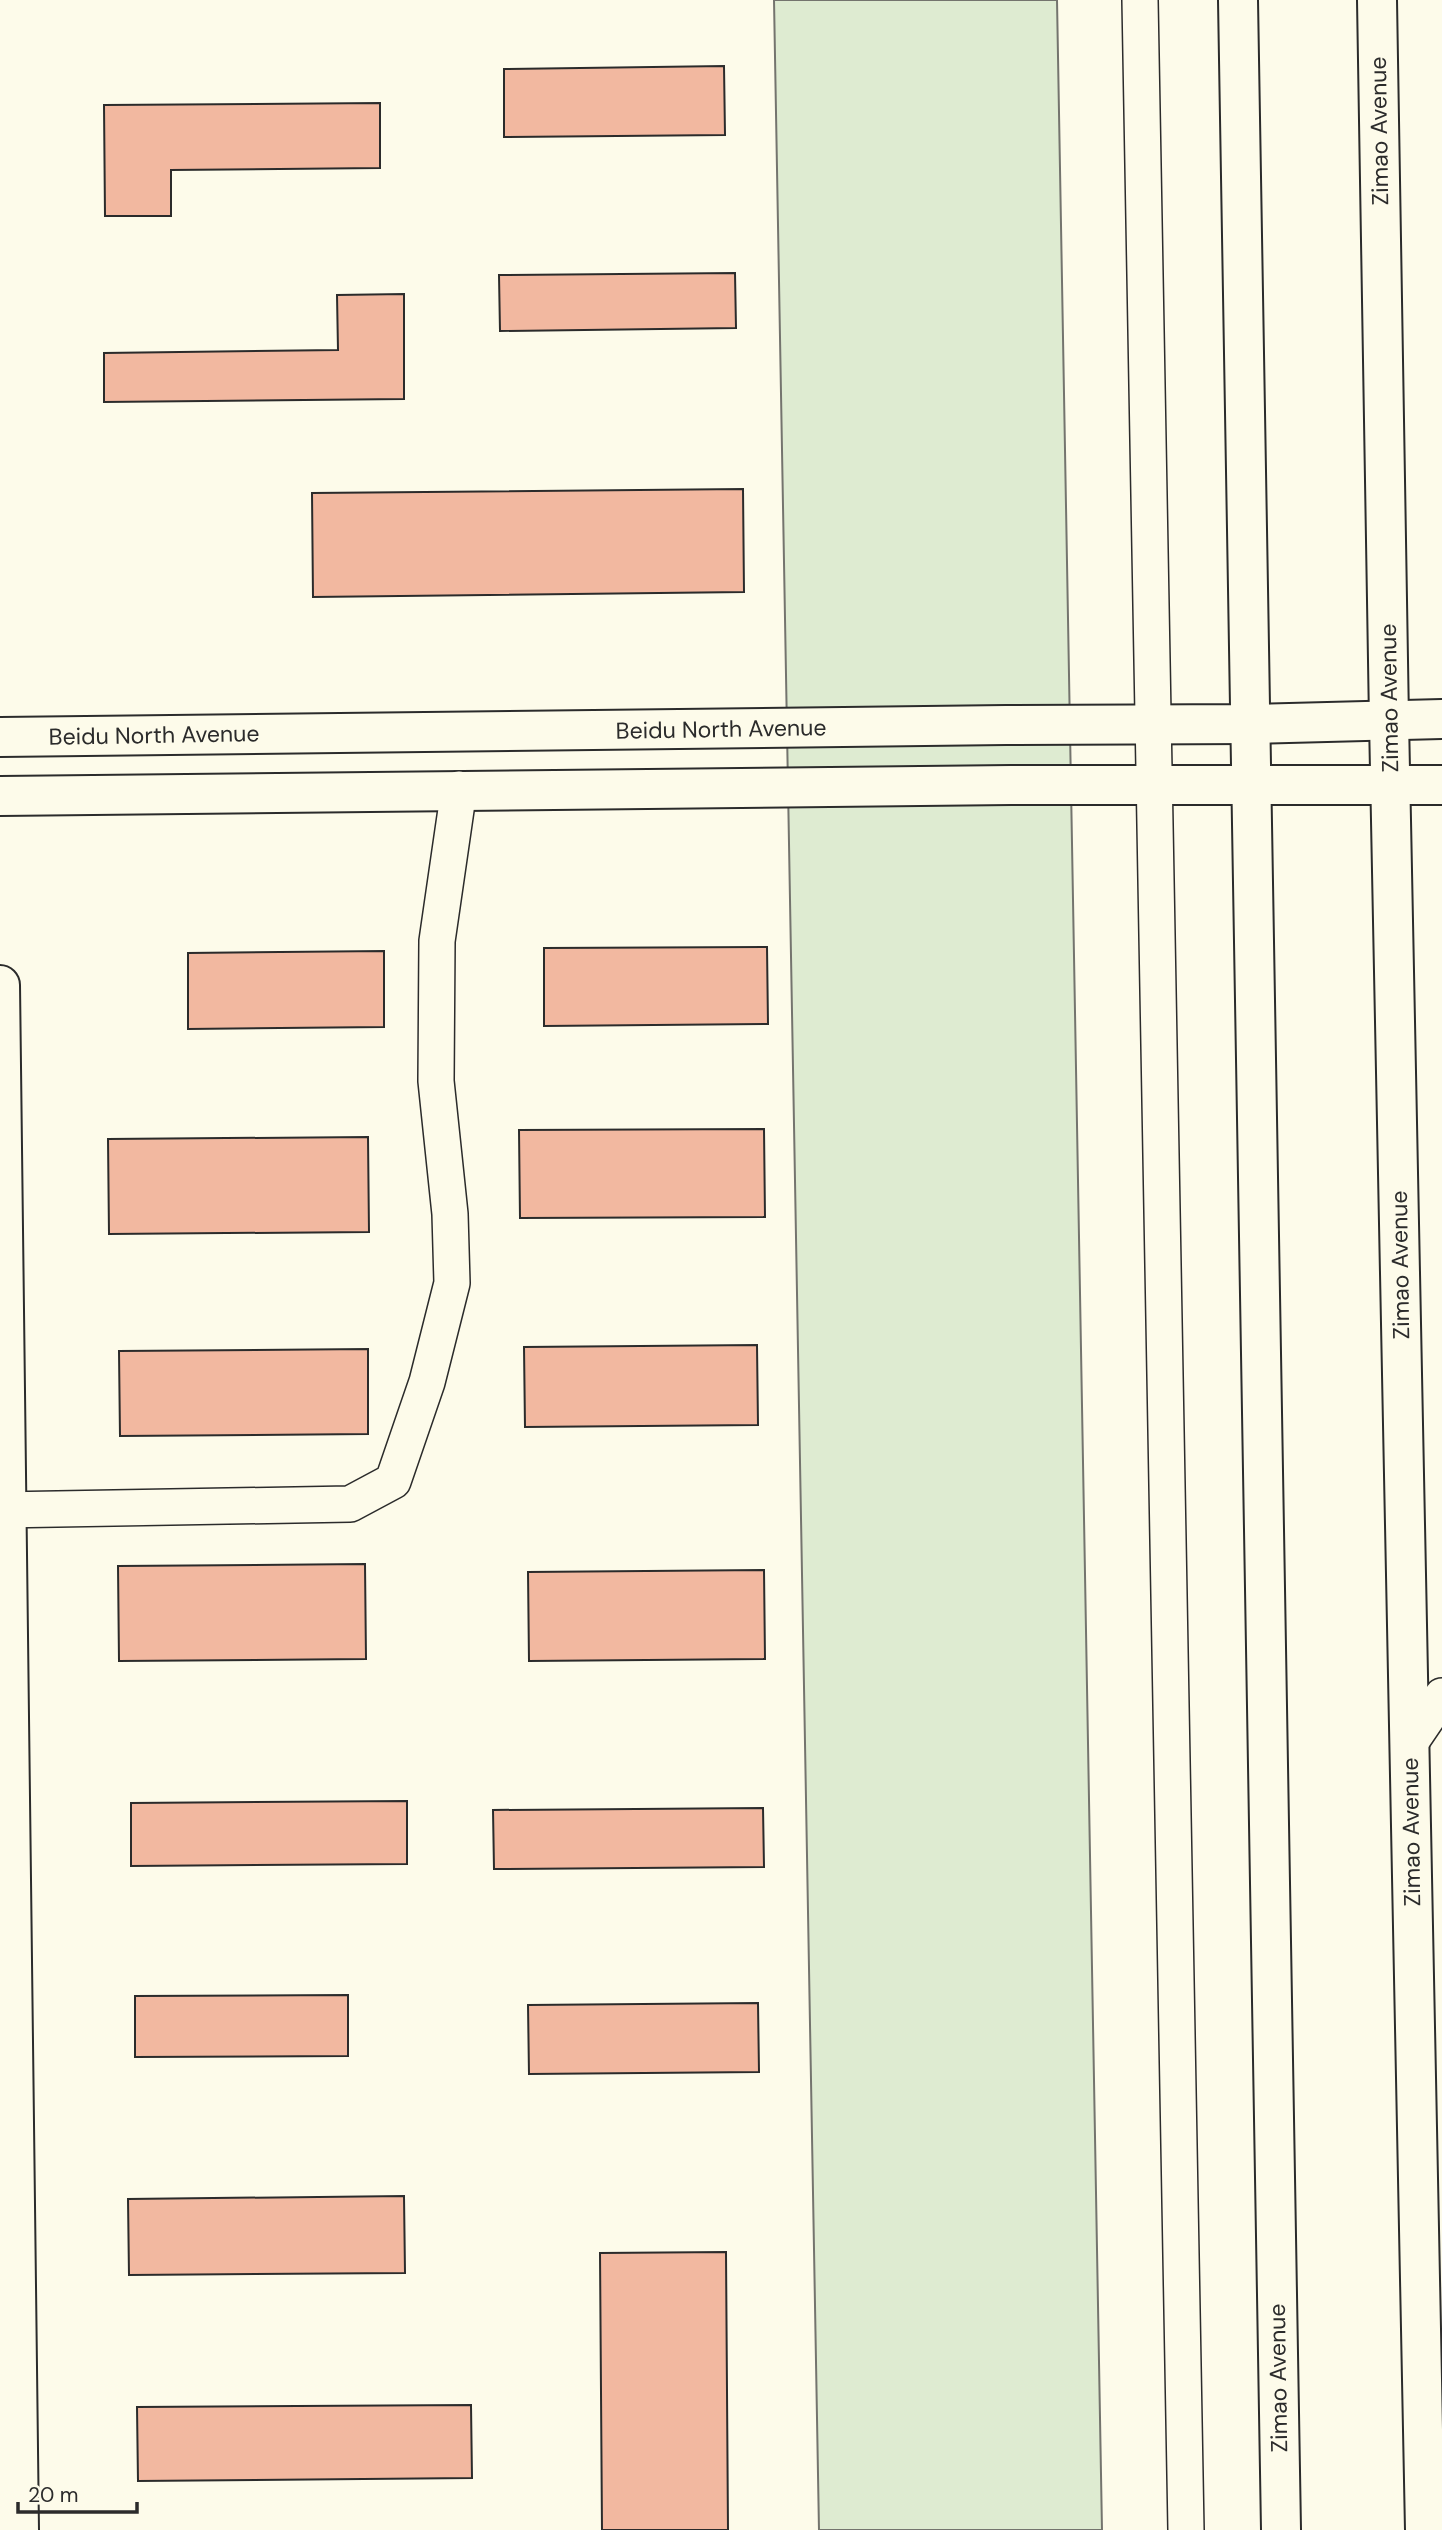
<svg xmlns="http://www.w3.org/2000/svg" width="1442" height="2530" font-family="'DM Sans',sans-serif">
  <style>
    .green { fill: #deebd1; stroke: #74746e; stroke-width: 2 }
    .building { fill: #f2b8a0; stroke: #2b2b2b; stroke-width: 2 }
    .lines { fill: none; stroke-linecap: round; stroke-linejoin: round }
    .street-casing { stroke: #2b2b2b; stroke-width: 38 }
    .secondary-casing { stroke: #2b2b2b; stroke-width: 42 }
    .highway-casing { stroke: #2b2b2b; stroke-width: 42 }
    .street { stroke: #fdfbea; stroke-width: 35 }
    .secondary { stroke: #fdfbea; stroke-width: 38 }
    .highway { stroke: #fdfbea; stroke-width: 38 }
    .labels { text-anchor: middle; stroke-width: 5; stroke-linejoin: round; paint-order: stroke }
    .street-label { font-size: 23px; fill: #2b2b2b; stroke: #fdfbea }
  </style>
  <rect width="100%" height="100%" fill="#fdfbea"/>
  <path class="green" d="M774,0H1057L1102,2530H819Z"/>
  <g class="building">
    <path d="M724,66L725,135L504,137V69Z"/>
    <path d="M380,103V168L171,170V216H105L104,105Z"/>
    <path d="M735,273L736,328L500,331L499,275Z"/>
    <path d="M404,294V399L104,402V353L338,350L337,295Z"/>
    <path d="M743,489L744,592L313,597L312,493Z"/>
    <path d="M767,947L768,1024L544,1026V948Z"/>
    <path d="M384,951V1027L188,1029V953Z"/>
    <path d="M764,1129L765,1217L520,1218L519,1130Z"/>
    <path d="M368,1137L369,1232L109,1234L108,1139Z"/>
    <path d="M757,1345L758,1425L525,1427L524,1347Z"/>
    <path d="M368,1349V1434L120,1436L119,1351Z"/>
    <path d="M365,1564L366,1659L119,1661L118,1566Z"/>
    <path d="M764,1570L765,1659L529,1661L528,1572Z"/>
    <path d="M407,1801V1864L131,1866V1803Z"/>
    <path d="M763,1808L764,1867L494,1869L493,1810Z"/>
    <path d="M348,1995V2056L135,2057V1996Z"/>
    <path d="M758,2003L759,2072L529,2074L528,2005Z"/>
    <path d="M404,2196L405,2273L129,2275L128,2199Z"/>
    <path d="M726,2252L728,2530H602L600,2253Z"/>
    <path d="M471,2405L472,2478L138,2481L137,2407Z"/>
  </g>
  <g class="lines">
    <g class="street-casing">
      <g id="street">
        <path d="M1140,0L1186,2530"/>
        <path d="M0,1510L350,1504L393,1481L427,1382L452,1283L450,1214L436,1081L437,941L459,789"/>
        <path d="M1410,1743L1442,1696"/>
      </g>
    </g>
    <g class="secondary-casing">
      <g id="secondary">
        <path d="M0,737L1006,725L1252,724L1442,719"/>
        <path d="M0,796L1011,785H1442"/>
        <path d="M0,985L19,2530"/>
      </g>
    </g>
    <g class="highway-casing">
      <g id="highway">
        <path d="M1238,0L1281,2530"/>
        <path d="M1377,0L1389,720L1425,2530"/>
      </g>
    </g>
    <use href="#street" class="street"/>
    <use href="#secondary" class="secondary"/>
    <use href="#highway" class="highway"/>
  </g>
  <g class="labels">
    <g class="street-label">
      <text transform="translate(1379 131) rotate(-91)" y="8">Zimao Avenue</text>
      <text transform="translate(1389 698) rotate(-91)" y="8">Zimao Avenue</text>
      <text transform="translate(721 729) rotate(-1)" y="8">Beidu North Avenue</text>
      <text transform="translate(154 735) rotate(-1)" y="8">Beidu North Avenue</text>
      <text transform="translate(1400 1265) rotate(-91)" y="8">Zimao Avenue</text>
      <text transform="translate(1411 1832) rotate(-91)" y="8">Zimao Avenue</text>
      <text transform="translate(1278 2378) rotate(-91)" y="8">Zimao Avenue</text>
    </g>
  </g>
  <path d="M18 2502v10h119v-10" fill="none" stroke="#2b2b2b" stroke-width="3.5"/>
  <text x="28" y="2502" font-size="21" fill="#2b2b2b" stroke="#fdfbea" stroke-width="5" paint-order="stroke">20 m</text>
</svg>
